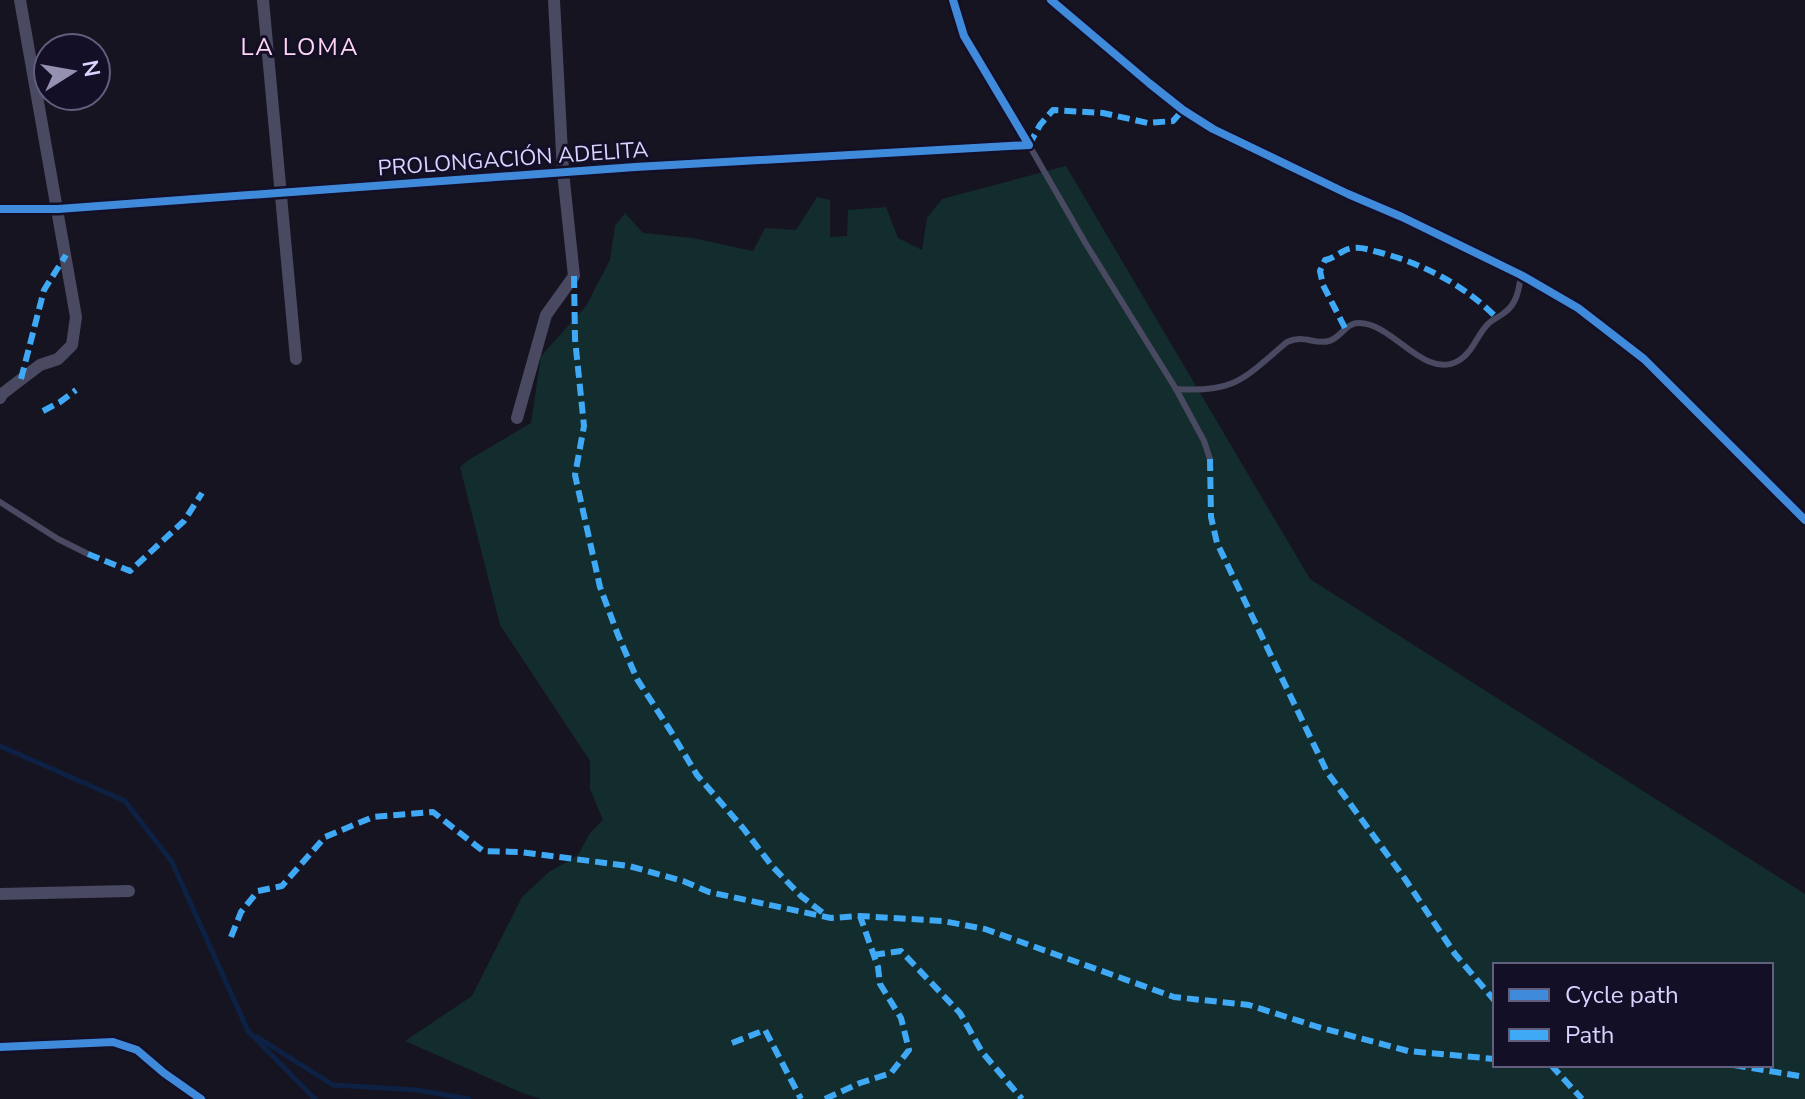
<svg xmlns="http://www.w3.org/2000/svg" width="1805" height="1099" font-family="'Nunito Sans',sans-serif">
  <style>
    .green { fill: #132c2d; fill-rule: evenodd }
    .lines { fill: none; stroke-linecap: round; stroke-linejoin: round }
    .stream { stroke: #0d2144; stroke-width: 5 }
    .lane { stroke: #4a4962; stroke-width: 6 }
    .street { stroke: #4a4962; stroke-width: 12 }
    .quiet { stroke: #3fa9f5; stroke-width: 6; stroke-dasharray: 12 6; stroke-linecap: butt }
    .cycleway-casing { stroke: #130f26; stroke-width: 13 }
    .cycleway { stroke: #408adc; stroke-width: 8 }
    .labels { text-anchor: middle; stroke-width: 6; stroke-linejoin: round; paint-order: stroke }
    .street-label { font-size: 22px; fill: #d9d4ff; stroke: #130f26 }
    .neighbourhood-label { font-size: 24px; letter-spacing: 2px; fill: #ffd6f0; stroke: #130f26 }
  </style>
  <rect width="100%" height="100%" fill="#161421"/>
  <path class="green" d="M1066,166L1310,579L1805,894V1099H541L520,1092L405,1041L472,996L522,897L549,872L578,855L590,833L603,820L590,789V761L500,625L460,467L470,459L531,423L541,356L586,306L610,260L615,226L625,213L643,233L693,238L753,251L765,228L796,230L817,197L830,200V237L847,236L848,210L886,207L898,238L922,250L927,218L942,199ZM1495,965H1771V1065H1495Z"/>
  <g class="lines">
    <g class="stream">
      <path d="M0,746L125,801L172,862L248,1031L315,1099"/>
      <path d="M257,1037L333,1085L417,1090L469,1099"/>
    </g>
    <g class="lane">
      <path d="M1029,145L1086,244L1176,389L1204,441L1210,459"/>
      <path d="M1176,389C1236,393 1244,378 1287,342C1304,334 1314,345 1329,341C1341,338 1345,323 1359,323C1393,323 1424,380 1458,361C1473,353 1477,334 1489,323C1493,319 1499,317 1504,313C1517,304 1519,289 1521,275"/>
      <path d="M0,502L58,539L88,554"/>
    </g>
    <g class="street">
      <path d="M263,0L296,359"/>
      <path d="M1051,0L1149,83L1183,110L1213,129L1348,194L1402,217L1521,275L1578,308L1644,359L1805,520"/>
      <path d="M0,209H58L635,167L1029,145L964,36L953,0"/>
      <path d="M0,398L2,394L40,365L58,359L72,345L76,317L20,0"/>
      <path d="M517,418L546,315L574,276L563,172L554,0"/>
      <path d="M0,894L129,891"/>
      <path d="M0,1047L113,1042L137,1050L164,1073L201,1099"/>
    </g>
    <g class="quiet">
      <path d="M1029,145L1040,125L1053,110L1103,113L1148,123L1173,121L1183,110"/>
      <path d="M574,276L575,339L584,426L575,475L600,587L618,635L637,679L670,730L697,775L743,828L772,866L801,896L827,916"/>
      <path d="M1345,328L1323,285L1320,271L1325,260C1336,258 1342,249 1353,248C1362,247 1370,250 1378,252C1422,263 1464,285 1496,317"/>
      <path d="M21,379L44,290L66,255"/>
      <path d="M43,411L60,402L76,390"/>
      <path d="M1210,459L1211,517L1217,543L1327,772L1405,879L1455,954L1495,1001"/>
      <path d="M88,554L130,571L184,521L202,493"/>
      <path d="M231,937L241,912L258,891L282,886L325,837L373,817L433,812L483,851L520,852L629,866L683,881L709,892L831,918L860,916L943,921L985,929L1174,997L1249,1005L1318,1027L1408,1051L1495,1059"/>
      <path d="M873,955L901,951L960,1013L982,1052L1022,1099"/>
      <path d="M732,1043L765,1030L801,1099"/>
      <path d="M1551,1065L1582,1099"/>
      <path d="M1734,1065L1805,1077"/>
      <path d="M825,1099L860,1083L891,1073L909,1050L901,1018L880,984L878,967L860,916"/>
    </g>
    <g class="cycleway-casing">
      <g id="cycleway">
        <path d="M1051,0L1149,83L1183,110L1213,129L1348,194L1402,217L1521,275L1578,308L1644,359L1805,520"/>
        <path d="M0,209H58L635,167L1029,145L964,36L953,0"/>
        <path d="M0,1047L113,1042L137,1050L164,1073L201,1099"/>
      </g>
    </g>
    <use href="#cycleway" class="cycleway"/>
  </g>
  <g class="labels">
    <g class="street-label">
      <text transform="translate(513 158) rotate(-4)" y="8">PROLONGACIÓN ADELITA</text>
    </g>
    <g class="neighbourhood-label">
      <text x="300" y="55">LA LOMA</text>
    </g>
  </g>
  <rect x="1493" y="963" width="280" height="104" fill="#130f26" stroke="#625e7d" stroke-width="2"/>
  <rect x="1509" y="989" width="40" height="12" fill="#408adc" stroke="#625e7d" stroke-width="2"/>
  <text x="1565" y="1003" font-size="24" fill="#d9d4ff">Cycle path</text>
  <rect x="1509" y="1029" width="40" height="12" fill="#3fa9f5" stroke="#625e7d" stroke-width="2"/>
  <text x="1565" y="1043" font-size="24" fill="#d9d4ff">Path</text>
  <g transform="translate(72 72) rotate(79)"><circle r="38" fill="#130f26" stroke="#625e7d" stroke-width="2"/>
  <path d="M0-6L14 30L0 20L-14 30Z" fill="#9591b1"/>
  <text y="-12" font-size="22" font-weight="bold" text-anchor="middle" fill="#d9d4ff">N</text>
  </g>
</svg>
